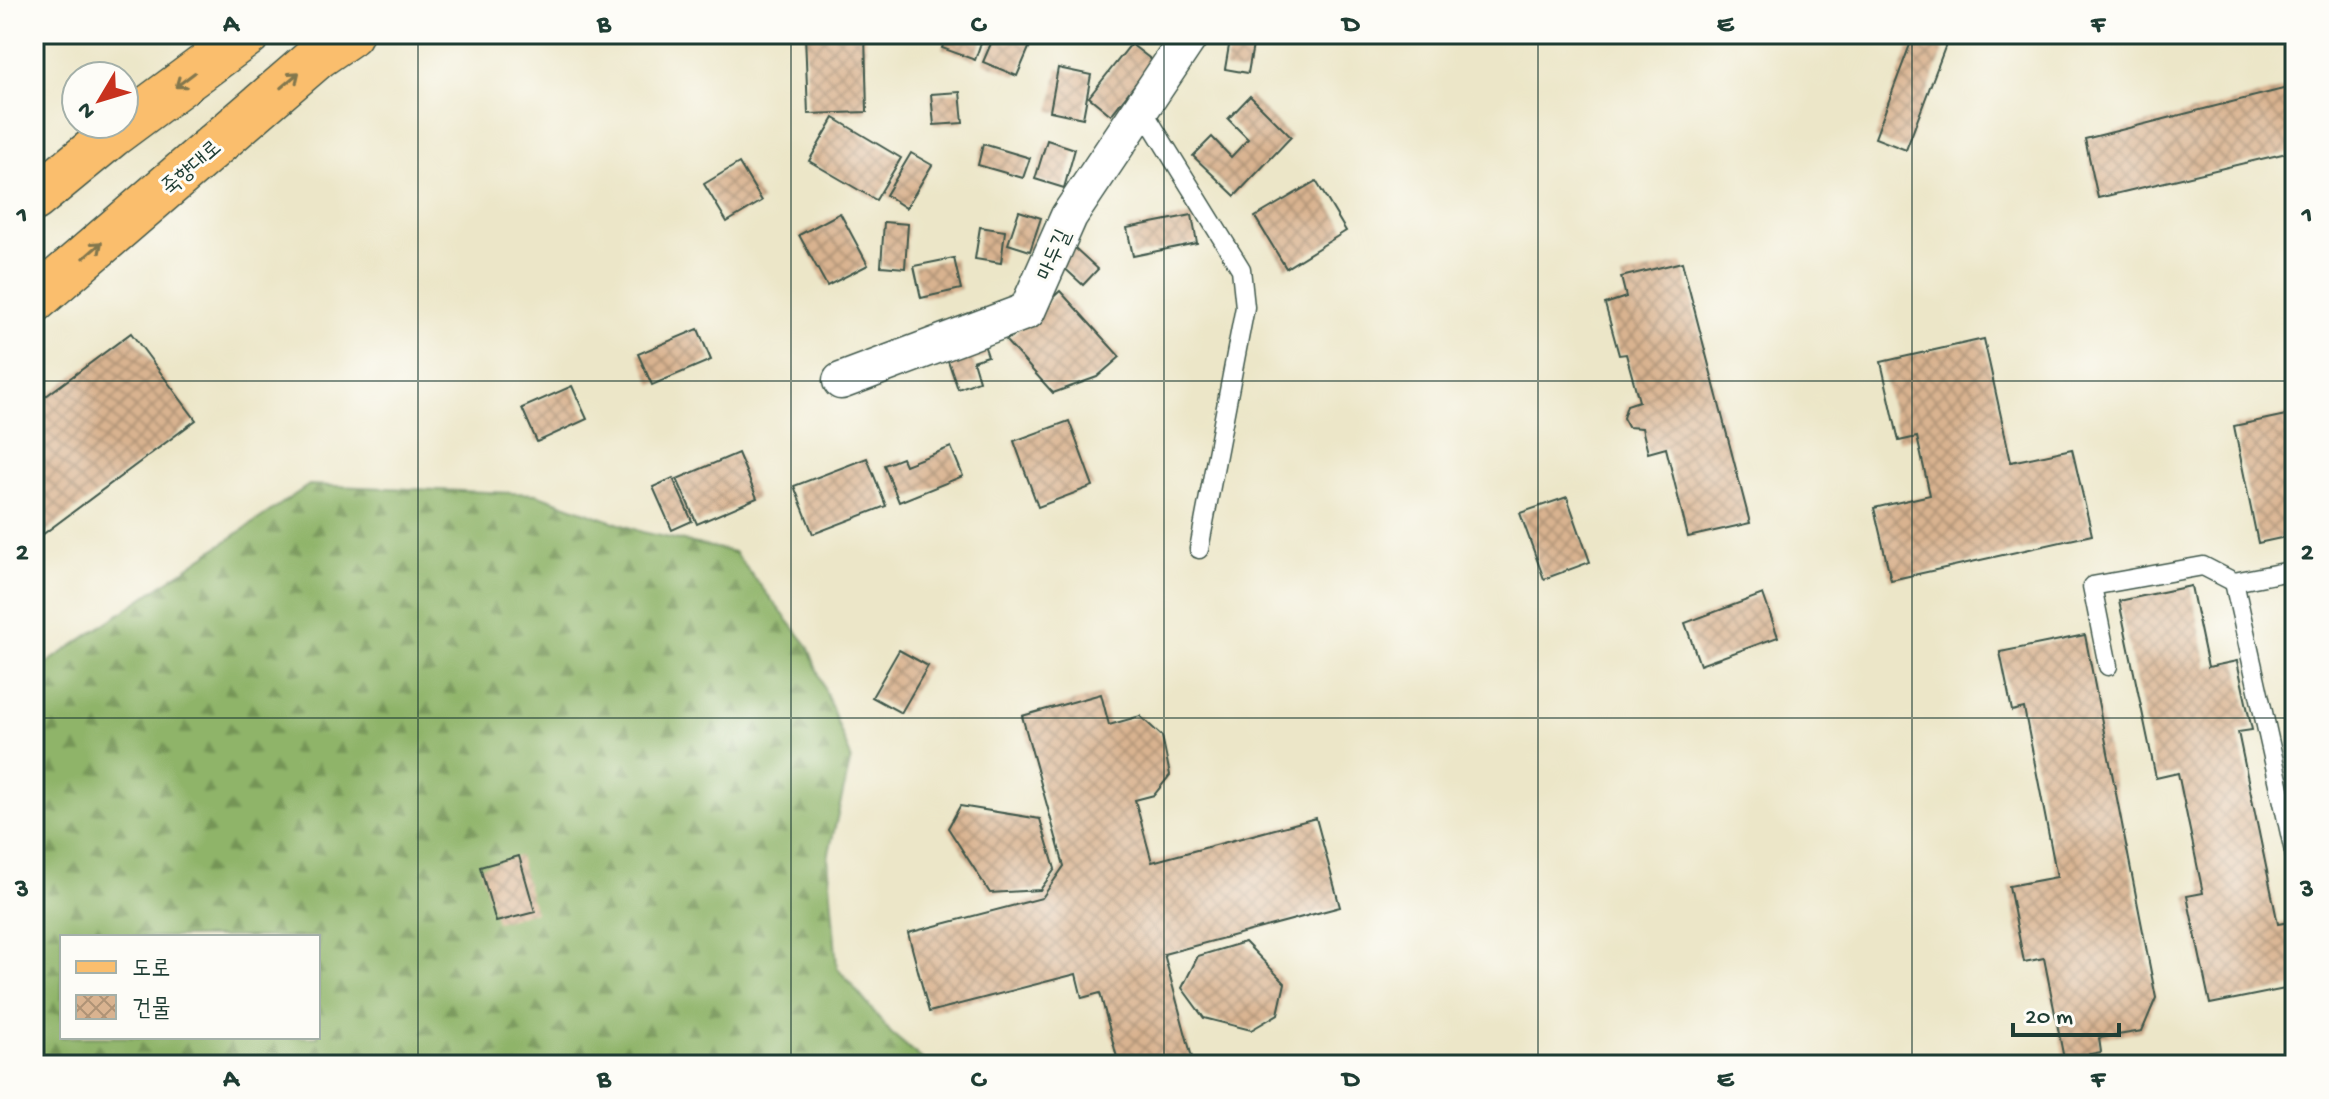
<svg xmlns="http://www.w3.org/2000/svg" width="2329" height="1099" font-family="'Gochi Hand','Poor Story',sans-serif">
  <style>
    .forest { fill: url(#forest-firs); stroke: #57784e; stroke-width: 2; fill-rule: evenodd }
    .building { fill: url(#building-cross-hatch) }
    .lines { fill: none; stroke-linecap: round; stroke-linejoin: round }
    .lane-casing { stroke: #3e564a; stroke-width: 21 }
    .street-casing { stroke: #3e564a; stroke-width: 39 }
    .primary-casing { stroke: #3e564a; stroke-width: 47 }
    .lane { stroke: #fff; stroke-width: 18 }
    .street { stroke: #fff; stroke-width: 36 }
    .primary { stroke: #fabe6d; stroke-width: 44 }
    .oneway { stroke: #82774e }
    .grid { fill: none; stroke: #1f3d34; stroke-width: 2; stroke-opacity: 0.55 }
    .labels { text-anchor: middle; stroke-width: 6; stroke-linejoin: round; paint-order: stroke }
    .street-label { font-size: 22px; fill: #1f3d34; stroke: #fdfcf7 }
    .neatline { fill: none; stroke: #1f3d34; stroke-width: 3 }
    .grid-label { font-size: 26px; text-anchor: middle; font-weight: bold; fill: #1f3d34 }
  </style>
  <defs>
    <pattern id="forest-firs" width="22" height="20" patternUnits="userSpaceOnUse" patternTransform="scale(2)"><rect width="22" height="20" fill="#8fb469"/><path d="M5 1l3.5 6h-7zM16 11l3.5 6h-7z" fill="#749457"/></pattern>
    <pattern id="building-cross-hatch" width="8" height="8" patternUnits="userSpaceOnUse" patternTransform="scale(2)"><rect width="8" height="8" fill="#d9b390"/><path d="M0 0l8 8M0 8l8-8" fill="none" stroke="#af9376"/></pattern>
  </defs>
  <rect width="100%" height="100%" fill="#fdfcf7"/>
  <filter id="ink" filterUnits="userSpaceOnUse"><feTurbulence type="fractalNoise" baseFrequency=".0125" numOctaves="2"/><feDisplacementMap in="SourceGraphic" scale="16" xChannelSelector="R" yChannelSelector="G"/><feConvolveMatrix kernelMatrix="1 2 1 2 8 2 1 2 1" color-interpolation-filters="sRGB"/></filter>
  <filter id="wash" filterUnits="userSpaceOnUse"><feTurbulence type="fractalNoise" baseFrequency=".006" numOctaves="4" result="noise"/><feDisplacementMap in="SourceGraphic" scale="32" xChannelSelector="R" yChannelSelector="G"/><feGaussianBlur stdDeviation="1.8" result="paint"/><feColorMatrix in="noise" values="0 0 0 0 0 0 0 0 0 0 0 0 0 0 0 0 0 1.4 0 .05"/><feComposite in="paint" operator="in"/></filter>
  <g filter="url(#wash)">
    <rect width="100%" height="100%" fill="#ece6c8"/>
    <path class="forest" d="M309,485L536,494L642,532L734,552L808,646L851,758L828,857L837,967L891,1033L929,1065H34V672ZM62,937H318V1037H62Z"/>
    <g id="blocks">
      <g class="building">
        <path d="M805,34H865L867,112L808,114Z"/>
        <path d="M947,34H984L975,60L942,48Z"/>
        <path d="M995,34H1035L1017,76L983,62Z"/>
        <path d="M1231,34H1255L1248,73L1225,69Z"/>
        <path d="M1914,34H1950L1906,150L1875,138Z"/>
        <path d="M1131,44L1153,61L1111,115L1089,97Z"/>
        <path d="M1058,68L1091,75L1083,118L1050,111Z"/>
        <path d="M2295,86V151L2098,198L2085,139Z"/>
        <path d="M960,92L963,123L934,125L931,94Z"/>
        <path d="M1250,96L1291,137L1235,196L1193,156L1212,137L1231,157L1248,139L1228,119Z"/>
        <path d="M834,118L901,158L876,200L809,161Z"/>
        <path d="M1047,140L1075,149L1064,188L1035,179Z"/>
        <path d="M983,144L1030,158L1023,178L978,165Z"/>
        <path d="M911,153L932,165L906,208L886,195Z"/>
        <path d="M739,163L762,201L727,222L704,184Z"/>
        <path d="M1316,181L1346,231L1286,268L1255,217Z"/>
        <path d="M1019,211L1041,218L1030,251L1008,244Z"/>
        <path d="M840,213L868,265L827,286L799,235Z"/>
        <path d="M1192,215L1197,243L1133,256L1127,228Z"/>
        <path d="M884,222L908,224L905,268L881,266Z"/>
        <path d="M980,227L1005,231L1001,263L975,259Z"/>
        <path d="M1075,248L1098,269L1083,285L1060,264Z"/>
        <path d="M954,258L961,289L921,298L914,266Z"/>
        <path d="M1682,262L1750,523L1688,537L1666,448L1648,453L1642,428L1628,427L1623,418L1627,405L1639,401L1626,354L1619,355L1605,304L1626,297L1621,277Z"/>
        <path d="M1060,291L1120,357L1097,377L1053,393L1006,341Z"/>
        <path d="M698,329L711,360L652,385L638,354Z"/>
        <path d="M131,333L196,420L34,541V405Z"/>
        <path d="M981,336L988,356L973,361L979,381L958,389L944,349Z"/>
        <path d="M1984,339L2011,462L2072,449L2092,535L1891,580L1874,508L1930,495L1917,437L1899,441L1881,362Z"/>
        <path d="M572,386L587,419L537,442L522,408Z"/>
        <path d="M2295,413V535L2258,543L2234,426Z"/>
        <path d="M1069,421L1093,486L1038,507L1014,441Z"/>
        <path d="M951,447L963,476L899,502L884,465L902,458L905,465Z"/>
        <path d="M738,453L757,498L697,524L677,479Z"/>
        <path d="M867,458L886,506L813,534L794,486Z"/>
        <path d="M673,478L692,521L672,530L653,487Z"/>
        <path d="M1567,497L1590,562L1544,579L1520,513Z"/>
        <path d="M2191,586L2208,667L2237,661L2252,730L2238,732L2278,924L2289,922L2295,951V987L2210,1004L2187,896L2203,893L2178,773L2156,778L2119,601Z"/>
        <path d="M1763,594L1778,637L1700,665L1685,623Z"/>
        <path d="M2085,635L2156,998L2142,1031L2099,1038L2101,1052L2064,1059L2044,958L2024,962L2009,886L2057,877L2024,708L2012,711L2000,652Z"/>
        <path d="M899,650L928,666L901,713L872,697Z"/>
        <path d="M1101,694L1109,725L1140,716L1162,736L1170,775L1154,795L1135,800L1152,862L1316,818L1340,907L1164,954L1194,1065H1119L1100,993L1082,998L1076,974L929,1012L908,933L1042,898L1064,866L1022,716Z"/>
        <path d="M960,806L1040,819L1055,869L1040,890L990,893L948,828Z"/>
        <path d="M519,856L535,912L496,922L480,867Z"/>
        <path d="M1245,942L1285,983L1278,1014L1251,1030L1204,1018L1182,988L1198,956Z"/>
      </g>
    </g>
  </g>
  <g filter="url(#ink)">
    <use href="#blocks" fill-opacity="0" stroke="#3e564a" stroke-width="2"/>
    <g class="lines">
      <g class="lane-casing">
        <g id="lane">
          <path d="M1142,109L1241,269L1245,307L1199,549"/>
          <path d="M2295,570L2234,582L2295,856"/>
          <path d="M2108,666L2092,586L2203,566L2234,582"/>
        </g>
      </g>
      <g class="street-casing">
        <path id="street" d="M841,381L1027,311L1069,216L1191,34"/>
      </g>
      <g class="primary-casing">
        <g id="primary">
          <path d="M34,199L112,135L248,34"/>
          <path d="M34,301L318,56L350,34"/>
        </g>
      </g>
      <use href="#lane" class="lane"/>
      <use href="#street" class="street"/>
      <use href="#primary" class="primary"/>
    </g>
    <defs><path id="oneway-shaft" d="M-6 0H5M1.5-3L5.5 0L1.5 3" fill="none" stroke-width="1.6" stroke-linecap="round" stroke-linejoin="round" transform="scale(2)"/></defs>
    <g class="oneway">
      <use href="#oneway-shaft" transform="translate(185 80) rotate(143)"/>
      <use href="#oneway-shaft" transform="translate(290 80) rotate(-40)"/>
      <use href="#oneway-shaft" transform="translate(93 250) rotate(-41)"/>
    </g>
  </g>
  <path class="grid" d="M418,34V1065M791,34V1065M1164,34V1065M1538,34V1065M1912,34V1065M34,381H2295M34,718H2295"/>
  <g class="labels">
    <g class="street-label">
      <text transform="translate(190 166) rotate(-41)" y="8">죽향대로</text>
      <text transform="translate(1052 254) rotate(-66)" y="8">마두길</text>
    </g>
  </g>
  <rect width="2329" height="1099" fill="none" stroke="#fdfcf7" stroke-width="88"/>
  <rect x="60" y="935" width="260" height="104" fill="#fdfcf7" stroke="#a4b0a9" stroke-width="2"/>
  <rect x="76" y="961" width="40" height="12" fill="#fabe6d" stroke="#a4b0a9" stroke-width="2"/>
  <text x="132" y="975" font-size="24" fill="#1f3d34">도로</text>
  <rect x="76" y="995" width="40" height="24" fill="url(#building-cross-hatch)" stroke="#a4b0a9" stroke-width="2"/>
  <text x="132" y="1015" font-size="24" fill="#1f3d34">건물</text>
  <g transform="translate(100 100) rotate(232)"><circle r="38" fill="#fdfcf7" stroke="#a4b0a9" stroke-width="2"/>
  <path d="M0-6L14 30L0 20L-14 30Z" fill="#c8321e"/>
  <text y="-12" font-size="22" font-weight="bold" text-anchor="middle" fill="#1f3d34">N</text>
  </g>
  <path d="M2013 1023v12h106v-12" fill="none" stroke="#1f3d34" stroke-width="4"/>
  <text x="2025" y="1023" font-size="24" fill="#1f3d34" stroke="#fdfcf7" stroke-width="6" paint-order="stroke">20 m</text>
  <rect x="44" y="44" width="2241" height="1011" class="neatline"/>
  <g class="grid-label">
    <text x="231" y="31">A</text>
    <text x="604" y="31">B</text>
    <text x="978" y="31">C</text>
    <text x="1351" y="31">D</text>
    <text x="1725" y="31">E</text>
    <text x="2098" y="31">F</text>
    <text x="22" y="222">1</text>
    <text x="2307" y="222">1</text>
    <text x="22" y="559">2</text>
    <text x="2307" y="559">2</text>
    <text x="22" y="896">3</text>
    <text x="2307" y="896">3</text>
    <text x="231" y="1086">A</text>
    <text x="604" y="1086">B</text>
    <text x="978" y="1086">C</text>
    <text x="1351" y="1086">D</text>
    <text x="1725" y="1086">E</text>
    <text x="2098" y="1086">F</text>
  </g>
</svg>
